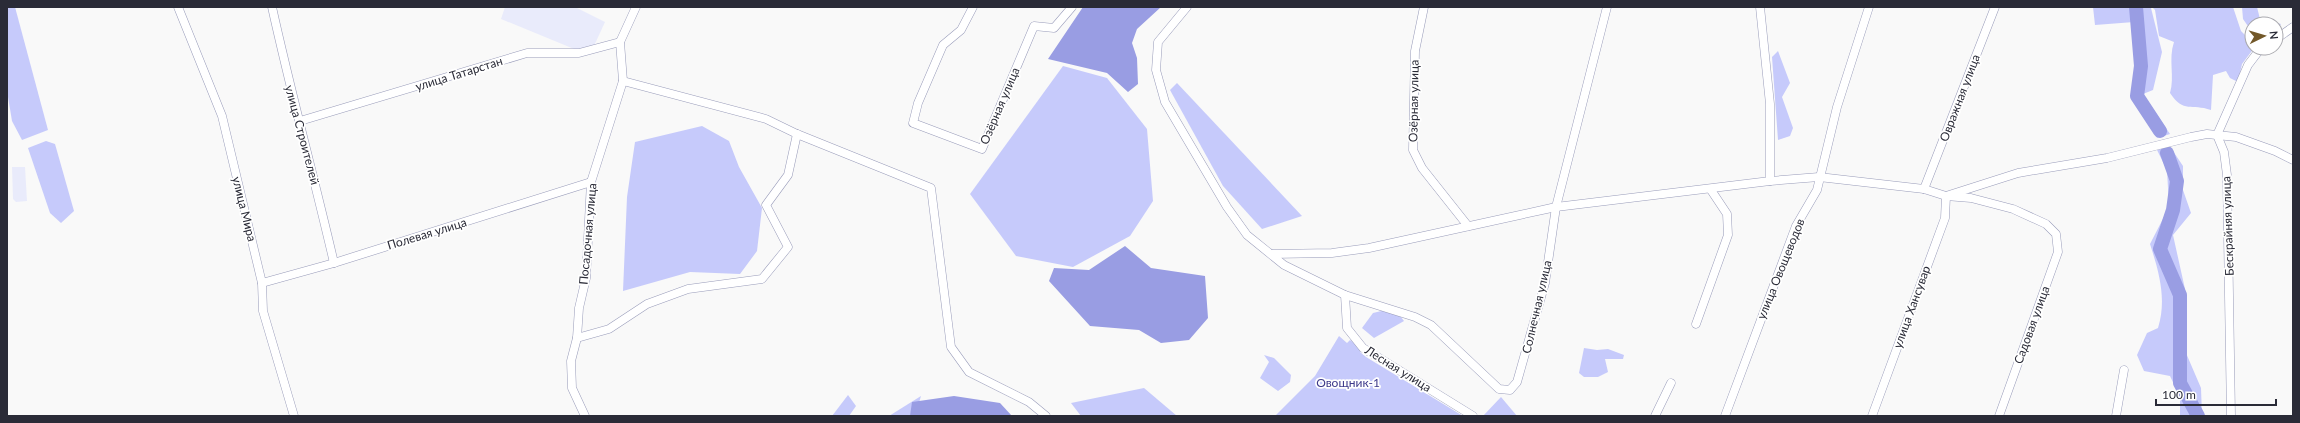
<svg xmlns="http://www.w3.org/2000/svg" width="2300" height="423" font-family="Lato,sans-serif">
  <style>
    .built { fill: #e9ebfb }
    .green { fill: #c6cafb }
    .water { fill: #999de3 }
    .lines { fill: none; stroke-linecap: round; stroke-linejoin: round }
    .river { stroke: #999de3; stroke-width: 14 }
    .street-casing { stroke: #999cba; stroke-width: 9 }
    .street { stroke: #fff; stroke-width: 8 }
    .labels { text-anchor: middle; stroke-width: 3.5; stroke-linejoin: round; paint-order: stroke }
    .street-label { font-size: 12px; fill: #2a2b37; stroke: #fff }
    .park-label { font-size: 12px; fill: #3d398a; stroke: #fff }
  </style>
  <rect width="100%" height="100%" fill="#f9f9f9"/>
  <g class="built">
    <path d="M505,7H575L605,22L594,46L579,51L501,19Z"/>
    <path d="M12,167H25L27,201L16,202L13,199Z"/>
  </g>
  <g class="green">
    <path d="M7,7H15L48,130L22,140L12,121L7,91Z"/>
    <path d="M2093,7L2151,8L2162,52L2153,90L2143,94L2170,134L2157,138L2133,96L2139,53L2134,22L2095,25Z"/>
    <path d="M2152,7H2233L2241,31L2252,42V48H2254L2242,64L2238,82L2230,78L2226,71L2213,75L2211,110C2191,103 2184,114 2170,93C2175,77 2168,59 2174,42L2159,36L2155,10Z"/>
    <path d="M2242,7H2257L2260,19L2281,24L2276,31V24H2252V32L2243,19Z"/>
    <path d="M1778,51L1790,83L1782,97L1793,128L1790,136L1778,140L1772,57Z"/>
    <path d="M1063,66L1107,78L1147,129L1153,201L1130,236L1073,267L1016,256L970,194Z"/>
    <path d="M1177,83L1302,216L1262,229L1223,186L1170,90Z"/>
    <path d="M702,126L729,141L739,167L762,208L757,251L740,274L690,272L623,291L627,197L635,142Z"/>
    <path d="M46,141L55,144L74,211L61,223L50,213L28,148Z"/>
    <path d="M2169,145L2183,166V190L2191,213L2173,235L2185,289L2180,339L2201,388L2202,416H2180V397L2170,376L2144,371L2137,355L2147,333L2158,328C2167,299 2159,272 2150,244L2169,207L2167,170L2157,150Z"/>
    <path d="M1394,308L1404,321L1374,338L1362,328L1373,313Z"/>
    <path d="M1339,336L1347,343L1350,340L1362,349L1360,352L1366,357L1463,416H1275L1315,376Z"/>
    <path d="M1584,348L1597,350L1608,349L1624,355L1623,359H1605L1608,372L1598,377H1584L1579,373Z"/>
    <path d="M1264,355L1274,358L1291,375L1290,382L1278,391L1260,378L1269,362Z"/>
    <path d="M1144,388L1177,416H1081L1071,403Z"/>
    <path d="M848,395L856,406L849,416H832Z"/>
    <path d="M921,396L915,416H889Z"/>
    <path d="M1501,397L1517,416H1483Z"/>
  </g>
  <g class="water">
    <path d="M1083,7H1161L1137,29L1132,43L1137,58L1138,84L1128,92L1107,73L1048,59Z"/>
    <path d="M1125,246L1151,268L1205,276L1208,318L1189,340L1161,343L1139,330L1090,326L1049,281L1054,268L1089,270Z"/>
    <path d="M954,396L1000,403L1012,416H910L912,402Z"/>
  </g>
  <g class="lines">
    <g class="river">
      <path d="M2136,7L2141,66L2137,96L2160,131"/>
      <path d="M2167,153L2177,181L2173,210L2160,249L2180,295V383L2198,416"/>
    </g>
    <g class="street-casing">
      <g id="street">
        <path d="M178,7L222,116L262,283L263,311L294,416"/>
        <path d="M272,7C291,93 314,177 334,263"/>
        <path d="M973,7L961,30L943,45L918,103L913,123L982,149L1034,26L1054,28L1072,7"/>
        <path d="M1187,7L1158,42L1156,70L1165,102L1227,207L1247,235L1284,265L1345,295L1347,328L1363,348L1473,416"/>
        <path d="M1424,7L1415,51L1413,150L1422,168L1468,226"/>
        <path d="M1760,7L1770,104V181"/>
        <path d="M2276,39L2293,27"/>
        <path d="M623,81L766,119L797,134L931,188L951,347L969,372L1029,402L1046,416"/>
        <path d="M300,121L527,53H579L620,42"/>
        <path d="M1924,189L1995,7"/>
        <path d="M1272,254L1332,253L1369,248L1556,207L1770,181L1819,177L1924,189L1946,196L1971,198L2013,209L2046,224L2056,234L2058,252L1999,416"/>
        <path d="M262,283L334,263L591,182"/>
        <path d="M1345,295L1415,317L1431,325L1499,389L1510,390L1517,382L1545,283L1556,207L1607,7"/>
        <path d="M1696,324L1728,235L1727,214L1711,190"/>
        <path d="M577,338L609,329L647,304L688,289L762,279L788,247L766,205L788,175L797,134"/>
        <path d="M585,416L572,388L571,361L577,338L579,308L586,278L591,182L623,81L620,42L636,7"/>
        <path d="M1655,416L1671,383"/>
        <path d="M1725,416L1796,226L1817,190L1837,107L1869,7"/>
        <path d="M1872,416L1945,218L1946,196L2018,173L2107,158L2191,137L2207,134L2236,137L2275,151L2293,160"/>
        <path d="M2116,416L2124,370"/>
        <path d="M2231,416L2227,175L2224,152L2217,135L2248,65L2261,48"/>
      </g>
    </g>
    <use href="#street" class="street"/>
  </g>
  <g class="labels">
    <g class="street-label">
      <text transform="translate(459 74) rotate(-17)" y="4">улица Татарстан</text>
      <text transform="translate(1960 98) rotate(-69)" y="4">Овражная улица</text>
      <text transform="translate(1414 101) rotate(-89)" y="4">Озёрная улица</text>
      <text transform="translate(1000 106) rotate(-67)" y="4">Озёрная улица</text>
      <text transform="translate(302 135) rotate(75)" y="4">улица Строителей</text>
      <text transform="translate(244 209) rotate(76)" y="4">улица Мира</text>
      <text transform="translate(2228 226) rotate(-92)" y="4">Бескрайняя улица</text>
      <text transform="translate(427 234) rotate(-17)" y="4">Полевая улица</text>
      <text transform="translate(588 234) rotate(-85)" y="4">Посадочная улица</text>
      <text transform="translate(1781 269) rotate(-68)" y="4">улица Овощеводов</text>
      <text transform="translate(1537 307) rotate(-77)" y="4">Солнечная улица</text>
      <text transform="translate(1912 307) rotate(-70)" y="4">улица Хансувар</text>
      <text transform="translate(2032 325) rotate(-70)" y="4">Садовая улица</text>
      <text transform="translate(1398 369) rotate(32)" y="4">Лесная улица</text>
    </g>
    <g class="park-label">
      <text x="1348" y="387">Овощник-1</text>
    </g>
  </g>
  <rect width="2300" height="423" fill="none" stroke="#2a2b37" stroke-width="16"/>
  <g transform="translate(2264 36) rotate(85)"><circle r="19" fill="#ffffff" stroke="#aaaaaf"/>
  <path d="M0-3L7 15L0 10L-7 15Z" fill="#725829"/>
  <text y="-6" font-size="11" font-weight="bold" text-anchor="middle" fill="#2a2b37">N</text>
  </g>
  <path d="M2156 399v6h120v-6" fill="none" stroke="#2a2b37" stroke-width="2"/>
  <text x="2162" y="399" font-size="12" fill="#2a2b37" stroke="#ffffff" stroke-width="3" paint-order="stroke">100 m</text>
</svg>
